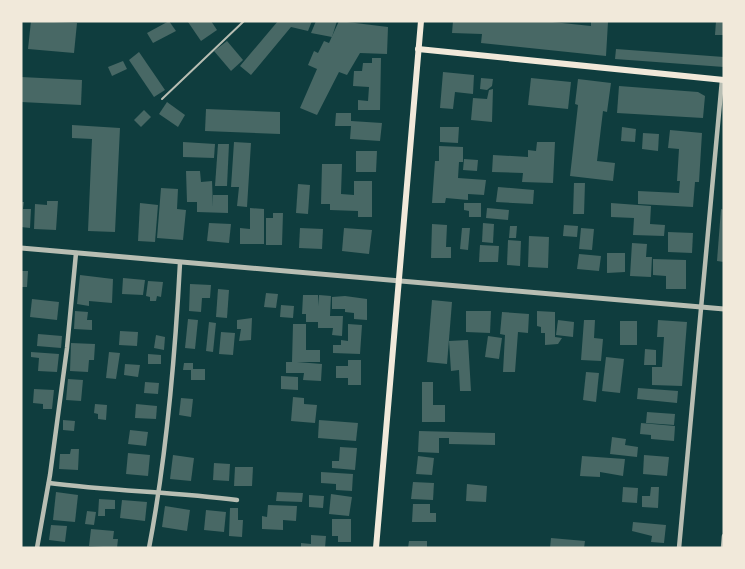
<svg xmlns="http://www.w3.org/2000/svg" width="745" height="569" font-family="'Playfair Display',serif">
  <style>
    .building { fill: #486865 }
    .lines { fill: none; stroke-linecap: round; stroke-linejoin: round }
    .service { stroke: #b8beb3; stroke-width: 2 }
    .minor { stroke: #b8beb3; stroke-width: 4.5 }
    .tertiary { stroke: #b8beb3; stroke-width: 5 }
    .secondary { stroke: #f1e9da; stroke-width: 6 }
  </style>
  <rect width="100%" height="100%" fill="#0f3d3e"/>
  <g class="building">
    <path d="M31,21L77,23L74,53L28,49Z"/>
    <path d="M169,21L176,31L153,43L147,33Z"/>
    <path d="M190,21H211L217,30L201,41L188,22Z"/>
    <path d="M278,21H312L308,31L291,27L251,75L240,66Z"/>
    <path d="M316,21H337L332,37L311,33Z"/>
    <path d="M339,21L388,27L387,54L360,53L347,75L339,72L317,115L300,108L317,69L308,65L314,51L318,53L324,41L329,43Z"/>
    <path d="M453,21H543L591,26V21L608,22L606,56L481,43L482,34L452,33Z"/>
    <path d="M716,21H724V35H715Z"/>
    <path d="M227,41L243,60L231,71L214,51Z"/>
    <path d="M616,49L724,57V67L615,59Z"/>
    <path d="M139,52L165,90L154,97L129,60Z"/>
    <path d="M372,58H381L380,110H358V100L368,101L369,87L353,86L354,71H362L363,63H372Z"/>
    <path d="M123,61L127,69L112,76L108,67Z"/>
    <path d="M443,72L474,75L473,94L455,92L453,109L440,108Z"/>
    <path d="M21,77L82,80L81,105L21,102Z"/>
    <path d="M481,78L493,79L492,86L487,90L480,89Z"/>
    <path d="M531,78L571,82L568,109L528,105Z"/>
    <path d="M578,79L611,83L607,112L603,111L597,161L615,163L613,181L570,176L578,105L575,104Z"/>
    <path d="M619,86L698,92L705,96L703,118L617,113Z"/>
    <path d="M493,89L492,122L471,120L473,98L487,99L489,90Z"/>
    <path d="M167,102L185,115L178,127L159,114Z"/>
    <path d="M206,109L280,112V134L205,131Z"/>
    <path d="M144,110L151,117L141,127L134,120Z"/>
    <path d="M336,113H351V121L382,123L380,141L350,139L351,126H335Z"/>
    <path d="M72,125L120,128L115,232L88,231L92,139L72,138Z"/>
    <path d="M440,127H459L458,143L440,142Z"/>
    <path d="M622,127L636,129L635,142L621,141Z"/>
    <path d="M670,130L702,133L699,182H695L693,207L638,204V191L679,193L680,181H677L679,149L668,148Z"/>
    <path d="M643,133L659,134L658,151L642,149Z"/>
    <path d="M183,142L215,144L214,158L183,157Z"/>
    <path d="M234,142L251,143L247,207L237,206L239,187H231Z"/>
    <path d="M537,142H555L553,183L522,182L523,173L492,172L493,155L528,157V150L536,151Z"/>
    <path d="M218,144H229L227,186H215Z"/>
    <path d="M439,146L463,147V162H445H459L458,178L486,180L484,195L468,194V200L446,198L445,203H432L435,161H439Z"/>
    <path d="M356,151H377L376,172H356Z"/>
    <path d="M464,159L478,160L477,171L463,170Z"/>
    <path d="M322,164H342L341,194L354,195V181H372V217H358V211L330,210V204H321Z"/>
    <path d="M186,171H200L201,182L212,181L213,207V195H228V213L197,212V202H187Z"/>
    <path d="M574,183H585L584,214H573Z"/>
    <path d="M298,184L310,185L308,214L296,213Z"/>
    <path d="M498,187L534,190L533,204L496,202Z"/>
    <path d="M161,188L178,189L177,209L186,210L183,240L157,238Z"/>
    <path d="M47,201H58L56,230L34,229L35,204L47,205Z"/>
    <path d="M21,202H24L23,209H31L30,228L21,227Z"/>
    <path d="M140,203L158,205L155,242L138,241Z"/>
    <path d="M464,203H481V217H469V211L464,210Z"/>
    <path d="M611,203L651,206L650,224L665,225L664,236L633,235L634,218L611,217Z"/>
    <path d="M250,208L264,209V244H240V228L250,229Z"/>
    <path d="M487,208L509,210L508,220L486,218Z"/>
    <path d="M721,209L724,210V262L717,261Z"/>
    <path d="M273,213H283L282,245H266V218H273Z"/>
    <path d="M209,223L231,224L229,243L207,241Z"/>
    <path d="M483,223L494,224L493,243L482,242Z"/>
    <path d="M432,224L447,225L446,247H451V258H431Z"/>
    <path d="M564,225L578,226L577,237L563,236Z"/>
    <path d="M510,226H517L516,238H509Z"/>
    <path d="M300,228L323,229L322,249L299,248Z"/>
    <path d="M344,228L372,230L369,254L342,251Z"/>
    <path d="M462,228H470L468,250L460,249Z"/>
    <path d="M581,228L594,229L592,250L579,249Z"/>
    <path d="M668,232L693,233L692,253L668,252Z"/>
    <path d="M529,236L549,237L548,268L528,267Z"/>
    <path d="M508,240L521,241L520,266L507,265Z"/>
    <path d="M632,243L647,244L646,257H652L651,277L630,276Z"/>
    <path d="M480,245L499,246L498,262H479Z"/>
    <path d="M607,253H625V272L607,273Z"/>
    <path d="M579,254L601,256L599,271L577,269Z"/>
    <path d="M653,259L686,260V289H666V276L653,275Z"/>
    <path d="M21,271H28L27,287H21Z"/>
    <path d="M80,275L113,279L112,303L89,301V306L77,304Z"/>
    <path d="M123,278L145,280L143,295L122,294Z"/>
    <path d="M148,281L163,282L161,297L157,296L156,301H150V297L146,296Z"/>
    <path d="M190,284L211,285L210,298H202L201,312L189,311Z"/>
    <path d="M218,289L229,290L227,318L216,317Z"/>
    <path d="M266,293L278,294L276,308L264,307Z"/>
    <path d="M303,295H318V306L319,295L331,296L330,316H343L342,336L332,335L333,328H318V322H306V314H302Z"/>
    <path d="M345,296L367,299V320L354,319V313L345,312V309H332V297Z"/>
    <path d="M32,299L59,302L57,320L30,317Z"/>
    <path d="M432,300L452,302L447,364L427,362Z"/>
    <path d="M281,305L294,306L293,318L280,317Z"/>
    <path d="M75,311L88,312L87,320H92V330L74,329Z"/>
    <path d="M466,311H491L490,333L466,332Z"/>
    <path d="M537,311L555,312V337L562,338L558,344L545,345V333H541V327L537,326Z"/>
    <path d="M502,312L529,314L528,333L518,332L515,372H503L505,335L500,334Z"/>
    <path d="M252,318L251,340L239,341L241,329H237V320Z"/>
    <path d="M188,319L198,320L195,349L185,348Z"/>
    <path d="M558,320L574,322L573,337L556,335Z"/>
    <path d="M584,320H595L594,338L603,339L601,361L581,360Z"/>
    <path d="M658,320L687,322L682,386L652,385V367H662L664,337H657Z"/>
    <rect x="620" y="321" width="17" height="24"/>
    <path d="M209,322L216,323L213,352L206,351Z"/>
    <path d="M293,324H306V350H320V362H297L322,364L321,381L303,380L304,373H286V362H292Z"/>
    <path d="M348,324L362,325L360,354L333,353V345H341V340L348,341Z"/>
    <path d="M120,331L138,332L137,346L119,345Z"/>
    <path d="M221,332L235,333L233,355L219,354Z"/>
    <path d="M38,334L62,336L61,348L37,346Z"/>
    <path d="M156,335L165,337L164,350L154,348Z"/>
    <path d="M488,336L502,338L499,359L485,357Z"/>
    <path d="M468,340L471,391H460L459,370L451,371L449,341Z"/>
    <path d="M71,343L95,344L94,360H89L88,372L70,371Z"/>
    <path d="M645,349L656,350V365H644Z"/>
    <path d="M31,352L59,354L57,372L38,371L39,358L31,357Z"/>
    <path d="M109,352L120,353L116,379L106,378Z"/>
    <path d="M148,354L161,355V364H148Z"/>
    <path d="M606,357L624,359L620,393L602,391Z"/>
    <path d="M348,360H361V385H348V378H336V366H348Z"/>
    <path d="M184,363H193V369H205V380H191V370H183Z"/>
    <path d="M125,364L140,365L138,377L124,375Z"/>
    <path d="M586,372L599,373L596,402L583,400Z"/>
    <path d="M281,376L298,377V390L281,389Z"/>
    <path d="M68,379L83,380L81,401L66,400Z"/>
    <path d="M145,382L159,383L158,394L144,393Z"/>
    <path d="M422,382H433V405H445V422H422Z"/>
    <path d="M638,388L678,391L677,403L637,399Z"/>
    <path d="M34,389L54,390L52,409H43V404L33,403Z"/>
    <path d="M293,397L304,398V404L317,405L315,423L291,421Z"/>
    <path d="M181,398L193,399L191,417L179,415Z"/>
    <path d="M95,404L107,405L106,420L98,419V414L94,413Z"/>
    <path d="M136,404L157,406L156,419L135,418Z"/>
    <path d="M647,412L675,414L674,425L646,423Z"/>
    <path d="M63,420L75,421L74,431L63,430Z"/>
    <path d="M319,420L358,423L356,441L318,438Z"/>
    <path d="M641,423L675,426L674,441L651,439V435L640,434Z"/>
    <path d="M130,430L148,432L146,446L128,444Z"/>
    <path d="M419,431L495,433V445L449,444V438H439V453L418,452Z"/>
    <path d="M612,437L626,439L625,445L638,447L637,457L610,454Z"/>
    <path d="M340,447L357,448L355,470L332,468V461H339Z"/>
    <path d="M71,449H79L78,470L59,469L60,454H70Z"/>
    <path d="M128,453L150,455L148,476L126,474Z"/>
    <path d="M173,455L194,458L191,481L170,479Z"/>
    <path d="M644,455L669,457L667,476L643,474Z"/>
    <path d="M418,456L434,458L432,475L416,474Z"/>
    <path d="M582,456L625,459L623,476L600,472V477L580,476Z"/>
    <path d="M214,463L230,464L229,481L213,480Z"/>
    <path d="M235,467H253L252,486H234Z"/>
    <path d="M321,472L353,474L352,491L336,490V484L321,483Z"/>
    <path d="M413,482L434,483L433,500L411,499Z"/>
    <path d="M467,484L487,486L486,502L466,501Z"/>
    <path d="M623,487L638,488L637,503L622,502Z"/>
    <path d="M651,487H659L658,508L642,507V496H650Z"/>
    <path d="M56,492L78,495L75,522L53,520Z"/>
    <path d="M277,492L303,493L302,502L276,501Z"/>
    <path d="M331,494L352,497L349,516L329,514Z"/>
    <path d="M309,495L324,496L323,508L309,507Z"/>
    <path d="M99,499L115,500V509H105V516H98Z"/>
    <path d="M122,500L147,502L145,521L120,518Z"/>
    <path d="M413,504H430V513H436V522H412Z"/>
    <path d="M268,505L297,506L296,521L283,520V530L262,529V516L267,517Z"/>
    <path d="M165,506L190,510L187,531L162,527Z"/>
    <path d="M230,508H238V520H243L242,537L229,536Z"/>
    <path d="M206,510L226,512L224,532L204,530Z"/>
    <path d="M87,511L96,512L94,525L85,524Z"/>
    <path d="M332,519H351V542H338V536H332Z"/>
    <path d="M633,522L666,525L664,543L651,542L652,536L632,531Z"/>
    <path d="M51,525L67,526L65,542L49,540Z"/>
    <path d="M91,529L114,531L113,539H118L117,548L89,546Z"/>
    <path d="M311,535L326,536L325,548H301V543L311,544Z"/>
    <path d="M551,538L585,541L584,548H550Z"/>
    <path d="M409,541H427V548H408Z"/>
  </g>
  <g class="lines">
    <path class="service" d="M162,99L244,21"/>
    <g class="minor">
      <path d="M49,483C111,491 174,492 237,500"/>
      <path d="M37,548L50,475L67,348L76,253"/>
      <path d="M149,548C167,454 175,358 180,263"/>
      <path d="M679,548L722,80"/>
      <path d="M723,548L724,536"/>
    </g>
    <path class="tertiary" d="M21,248L724,309"/>
    <g class="secondary">
      <path d="M418,49L724,80"/>
      <path d="M376,548L421,21"/>
    </g>
  </g>
  <rect width="745" height="569" fill="none" stroke="#f1e9da" stroke-width="45"/>
</svg>
